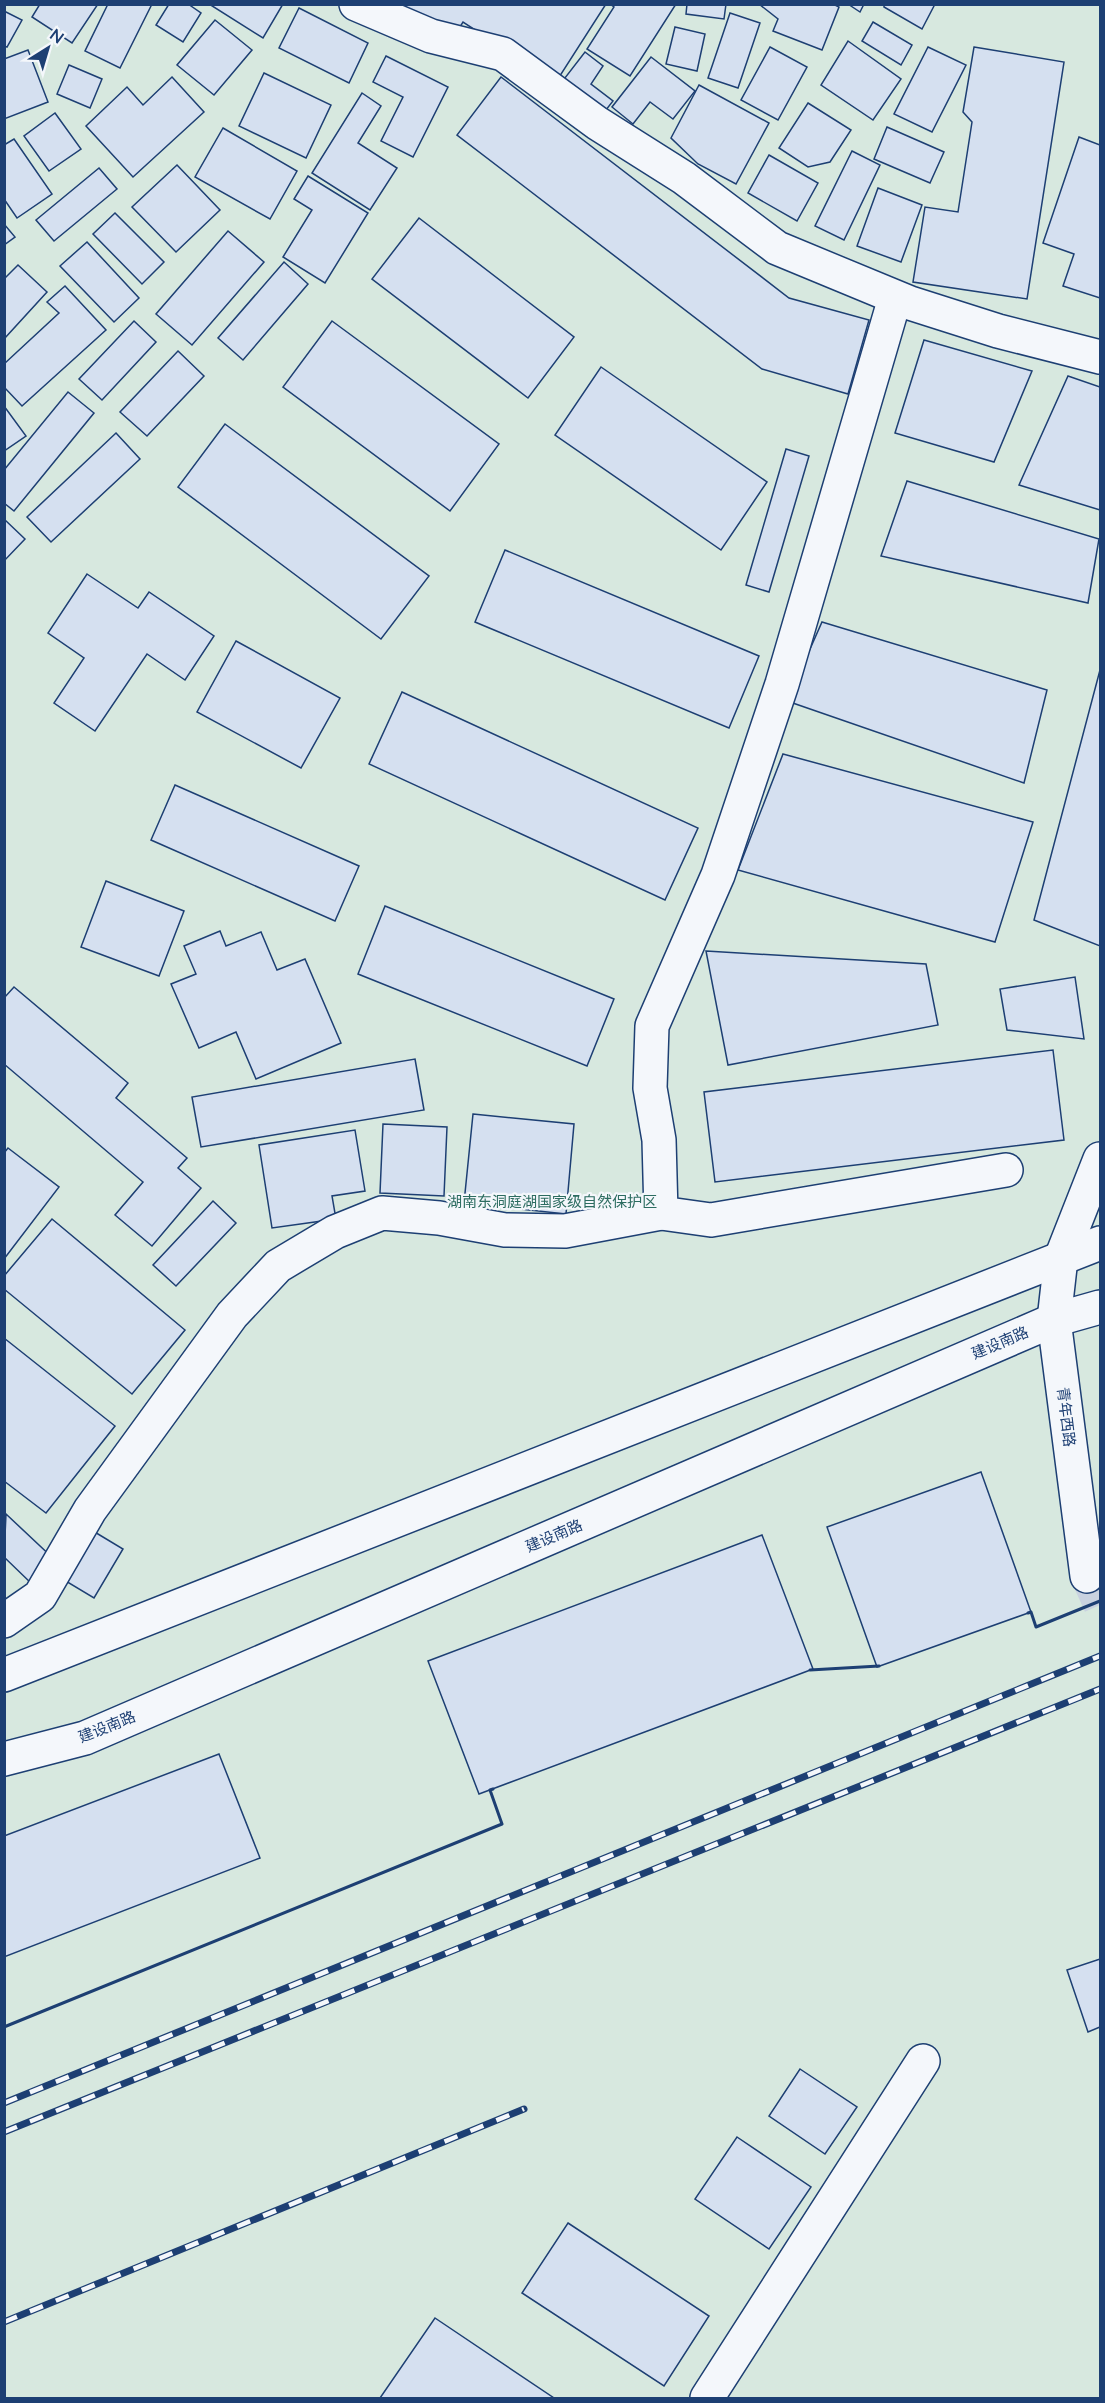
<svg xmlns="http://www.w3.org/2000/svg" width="1105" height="2403" font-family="Lato,'Noto Sans SC',sans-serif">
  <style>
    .green { fill: #d7e8df; stroke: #687fa3; stroke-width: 1.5 }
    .building { fill: #d5e0f0; stroke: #1d3f73; stroke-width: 1.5 }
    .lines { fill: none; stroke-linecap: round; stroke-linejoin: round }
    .major-tunnel { stroke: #c9d2e0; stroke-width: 33; stroke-dasharray: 33 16; stroke-linecap: butt }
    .minor-casing { stroke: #1d3f73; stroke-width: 36 }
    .major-casing { stroke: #1d3f73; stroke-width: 36 }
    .minor { stroke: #f4f7fb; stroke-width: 33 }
    .major { stroke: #f4f7fb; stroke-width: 33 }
    .rail-casing { stroke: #1d3f73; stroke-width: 7 }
    .rail { stroke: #f4f7fb; stroke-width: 4.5; stroke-dasharray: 14; stroke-linecap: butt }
    .wall { stroke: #1d3f73; stroke-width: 3 }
    .labels { text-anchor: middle; stroke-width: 4.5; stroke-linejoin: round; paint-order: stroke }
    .park-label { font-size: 15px; fill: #2c6c60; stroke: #f4f7fb }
    .street-label { font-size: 15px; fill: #1d3f73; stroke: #f4f7fb }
  </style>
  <rect width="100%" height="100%" fill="#f4f7fb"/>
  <rect class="green" x="5" y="5" width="1095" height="2393"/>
  <g class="building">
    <path d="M40,4H98L72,43L32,17Z"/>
    <path d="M108,4H152L120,68L85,51Z"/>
    <path d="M169,4H188L201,13L183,42L156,25Z"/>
    <path d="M209,4H283L263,38Z"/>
    <path d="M401,4H606L556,82L463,22L453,38Z"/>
    <path d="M610,4H676L630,76L587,49L614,7Z"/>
    <path d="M687,4H726L724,19L686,14Z"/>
    <path d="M759,4H833L839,7L822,50L773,31L778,19Z"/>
    <path d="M848,4H864L860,12Z"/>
    <path d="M884,4H935L922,29L884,7Z"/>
    <path d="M299,8L368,43L349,83L279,48Z"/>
    <path d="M4,11L22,20L7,47L4,46Z"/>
    <path d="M730,13L760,23L738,88L708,78Z"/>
    <path d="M215,20L252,50L214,95L177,65Z"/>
    <path d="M873,22L912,45L901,65L862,41Z"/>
    <path d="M675,27L705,34L697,71L666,64Z"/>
    <path d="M848,41L901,79L873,120L821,85Z"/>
    <path d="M770,47L807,67L778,120L741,100Z"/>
    <path d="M928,47L966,65L932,132L894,114Z"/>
    <path d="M974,47L1064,62L1027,299L913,282L925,207L958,212L972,122L963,112Z"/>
    <path d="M28,50L48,102L4,119V59Z"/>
    <path d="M585,52L603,66L591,84L613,101L602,115L561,83Z"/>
    <path d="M386,56L448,87L413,157L381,141L403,97L373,82Z"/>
    <path d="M651,57L695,91L673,119L650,102L633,124L612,107Z"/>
    <path d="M69,65L102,79L90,108L57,94Z"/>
    <path d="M264,73L331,105L306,158L239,126Z"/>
    <path d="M172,77L204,112L133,177L86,126L127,87L143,105Z"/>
    <path d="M501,77L789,298L869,320L848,394L762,369L457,135Z"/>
    <path d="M699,85L769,123L736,184L698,164L671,138Z"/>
    <path d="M362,93L381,106L358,143L397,168L370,210L312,173Z"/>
    <path d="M808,103L851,130L830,162L808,167L779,148Z"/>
    <path d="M55,113L81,149L49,171L24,136Z"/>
    <path d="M887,127L944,152L930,183L874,159Z"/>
    <path d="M223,128L297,171L270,219L195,177Z"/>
    <path d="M1079,137L1100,145V298L1063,286L1074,254L1043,243Z"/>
    <path d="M14,139L52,194L17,218L4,199V145Z"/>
    <path d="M852,151L880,165L844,240L815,226Z"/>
    <path d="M769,155L818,183L797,221L748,193Z"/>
    <path d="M177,165L220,210L176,252L132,207Z"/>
    <path d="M99,168L117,189L54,241L36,220Z"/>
    <path d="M308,176L368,213L325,283L283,257L312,210L294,199Z"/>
    <path d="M878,188L922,205L901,262L857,246Z"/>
    <path d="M115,213L164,262L142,284L93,234Z"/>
    <path d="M419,218L574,337L528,398L372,279Z"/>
    <path d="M4,224L15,237L4,245Z"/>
    <path d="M228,231L264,262L192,345L156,314Z"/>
    <path d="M87,242L139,298L114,322L60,266Z"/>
    <path d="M284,262L308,284L243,360L218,338Z"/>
    <path d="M18,265L47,292L4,339V279Z"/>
    <path d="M65,286L106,330L22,406L4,387V364L59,313L47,302Z"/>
    <path d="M134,321L156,342L102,400L79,379Z"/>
    <path d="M332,321L499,444L450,511L283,387Z"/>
    <path d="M924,340L1032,371L994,462L895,433Z"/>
    <path d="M178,351L204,376L147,436L120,412Z"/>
    <path d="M601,367L767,482L721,550L555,435Z"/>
    <path d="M1068,376L1100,387V510L1019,485Z"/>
    <path d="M68,392L94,413L14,511L4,503V470Z"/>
    <path d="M4,406L26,436L4,451Z"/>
    <path d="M225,424L429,576L381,639L178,487Z"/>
    <path d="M116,433L140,459L51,542L27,517Z"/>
    <path d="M786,449L809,456L769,592L746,585Z"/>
    <path d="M907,481L1099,539L1088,603L881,556Z"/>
    <path d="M4,519L25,539L4,561Z"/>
    <path d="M505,550L759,656L729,728L475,622Z"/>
    <path d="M87,574L138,608L149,592L214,636L185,680L147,654L95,731L54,703L84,658L48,633Z"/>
    <path d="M822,622L1047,690L1024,783L787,701Z"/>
    <path d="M236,641L340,698L301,768L197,712Z"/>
    <path d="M1100,670V946L1034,920Z"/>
    <path d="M402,692L698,828L665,900L369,764Z"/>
    <path d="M783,754L1033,822L995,942L738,870Z"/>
    <path d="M175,785L359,866L335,921L151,840Z"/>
    <path d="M106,881L184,911L159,976L81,947Z"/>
    <path d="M385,906L614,999L587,1066L358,974Z"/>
    <path d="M220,931L226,946L261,932L277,970L305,959L341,1043L256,1079L236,1032L199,1048L171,984L196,974L184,946Z"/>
    <path d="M706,951L926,964L938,1025L728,1065Z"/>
    <path d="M1075,977L1084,1039L1007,1030L1000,989Z"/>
    <path d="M14,987L128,1083L116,1098L187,1158L178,1168L201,1188L152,1246L115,1215L143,1182L4,1064V998Z"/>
    <path d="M1053,1050L1064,1140L715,1182L704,1092Z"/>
    <path d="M415,1059L424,1110L201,1147L192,1097Z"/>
    <path d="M473,1114L574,1124L566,1214L464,1203Z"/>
    <path d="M383,1124L447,1127L444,1196L380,1193Z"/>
    <path d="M355,1130L365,1191L332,1196L336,1219L272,1228L259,1145Z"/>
    <path d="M8,1148L59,1187L4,1259V1153Z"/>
    <path d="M213,1201L236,1223L176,1286L153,1265Z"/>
    <path d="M52,1219L185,1330L132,1394L4,1289V1276Z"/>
    <path d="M4,1338L115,1426L46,1513L4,1481Z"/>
    <path d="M981,1472L1031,1612L877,1667L827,1527Z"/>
    <path d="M6,1514L56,1561L33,1585L4,1557Z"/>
    <path d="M93,1531L123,1549L94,1598L64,1580Z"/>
    <path d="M762,1535L813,1669L479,1794L428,1661Z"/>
    <path d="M219,1754L260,1858L4,1957V1836Z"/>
    <path d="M1100,1959V2027L1088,2032L1067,1970Z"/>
    <path d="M800,2069L857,2107L825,2154L769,2116Z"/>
    <path d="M737,2137L811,2187L769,2249L695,2199Z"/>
    <path d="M568,2223L709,2316L664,2386L522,2293Z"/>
    <path d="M435,2318L554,2398H380Z"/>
  </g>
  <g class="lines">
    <path class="major-tunnel" d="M1087,1576L1100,1605"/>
    <g class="minor-casing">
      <g id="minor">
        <path d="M356,4L431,36L503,54L597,123L684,178L777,248L910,303L998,331L1100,357"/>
        <path d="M895,298L782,684L718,875L652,1026L650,1088L659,1140L661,1213L711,1220L1006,1170"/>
        <path d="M4,1621L40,1596L90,1510L232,1315L278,1266L335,1232L382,1213L439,1218L505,1230L565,1231L661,1213"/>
        <path d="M707,2398L923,2061"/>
      </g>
    </g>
    <g class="major-casing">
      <g id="major">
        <path d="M1087,1576L1054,1320L1061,1258L1100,1159"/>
        <path d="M4,1675L1100,1243"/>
        <path d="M4,1759L85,1738L1054,1320L1100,1307"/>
      </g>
    </g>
    <use href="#minor" class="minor"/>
    <use href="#major" class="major"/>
    <g class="rail-casing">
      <g id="rail">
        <path d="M4,2103L1100,1656"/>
        <path d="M4,2132L1100,1689"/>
        <path d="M4,2322L524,2109"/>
      </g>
    </g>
    <use href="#rail" class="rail"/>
    <g class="wall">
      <path d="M1028,1613L1031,1612L1036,1627L1100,1601"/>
      <path d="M810,1670L879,1666"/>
      <path d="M4,2027L502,1824L490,1790L493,1789"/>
    </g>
  </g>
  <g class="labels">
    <g class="park-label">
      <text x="552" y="1207">湖南东洞庭湖国家级自然保护区</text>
    </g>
    <g class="street-label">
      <text transform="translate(1000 1343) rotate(-23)" y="5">建设南路</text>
      <text transform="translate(1066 1417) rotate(83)" y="5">青年西路</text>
      <text transform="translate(554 1536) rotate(-23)" y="5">建设南路</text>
      <text transform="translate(107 1727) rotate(-22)" y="5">建设南路</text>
    </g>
  </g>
  <rect width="1105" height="2403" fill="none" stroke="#1d3f73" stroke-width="12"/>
  <g transform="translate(48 48) rotate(37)" stroke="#f4f7fb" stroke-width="4.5" paint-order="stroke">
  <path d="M0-4.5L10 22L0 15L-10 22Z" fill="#1d3f73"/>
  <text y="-9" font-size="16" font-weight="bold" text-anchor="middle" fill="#1d3f73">N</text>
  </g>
</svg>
